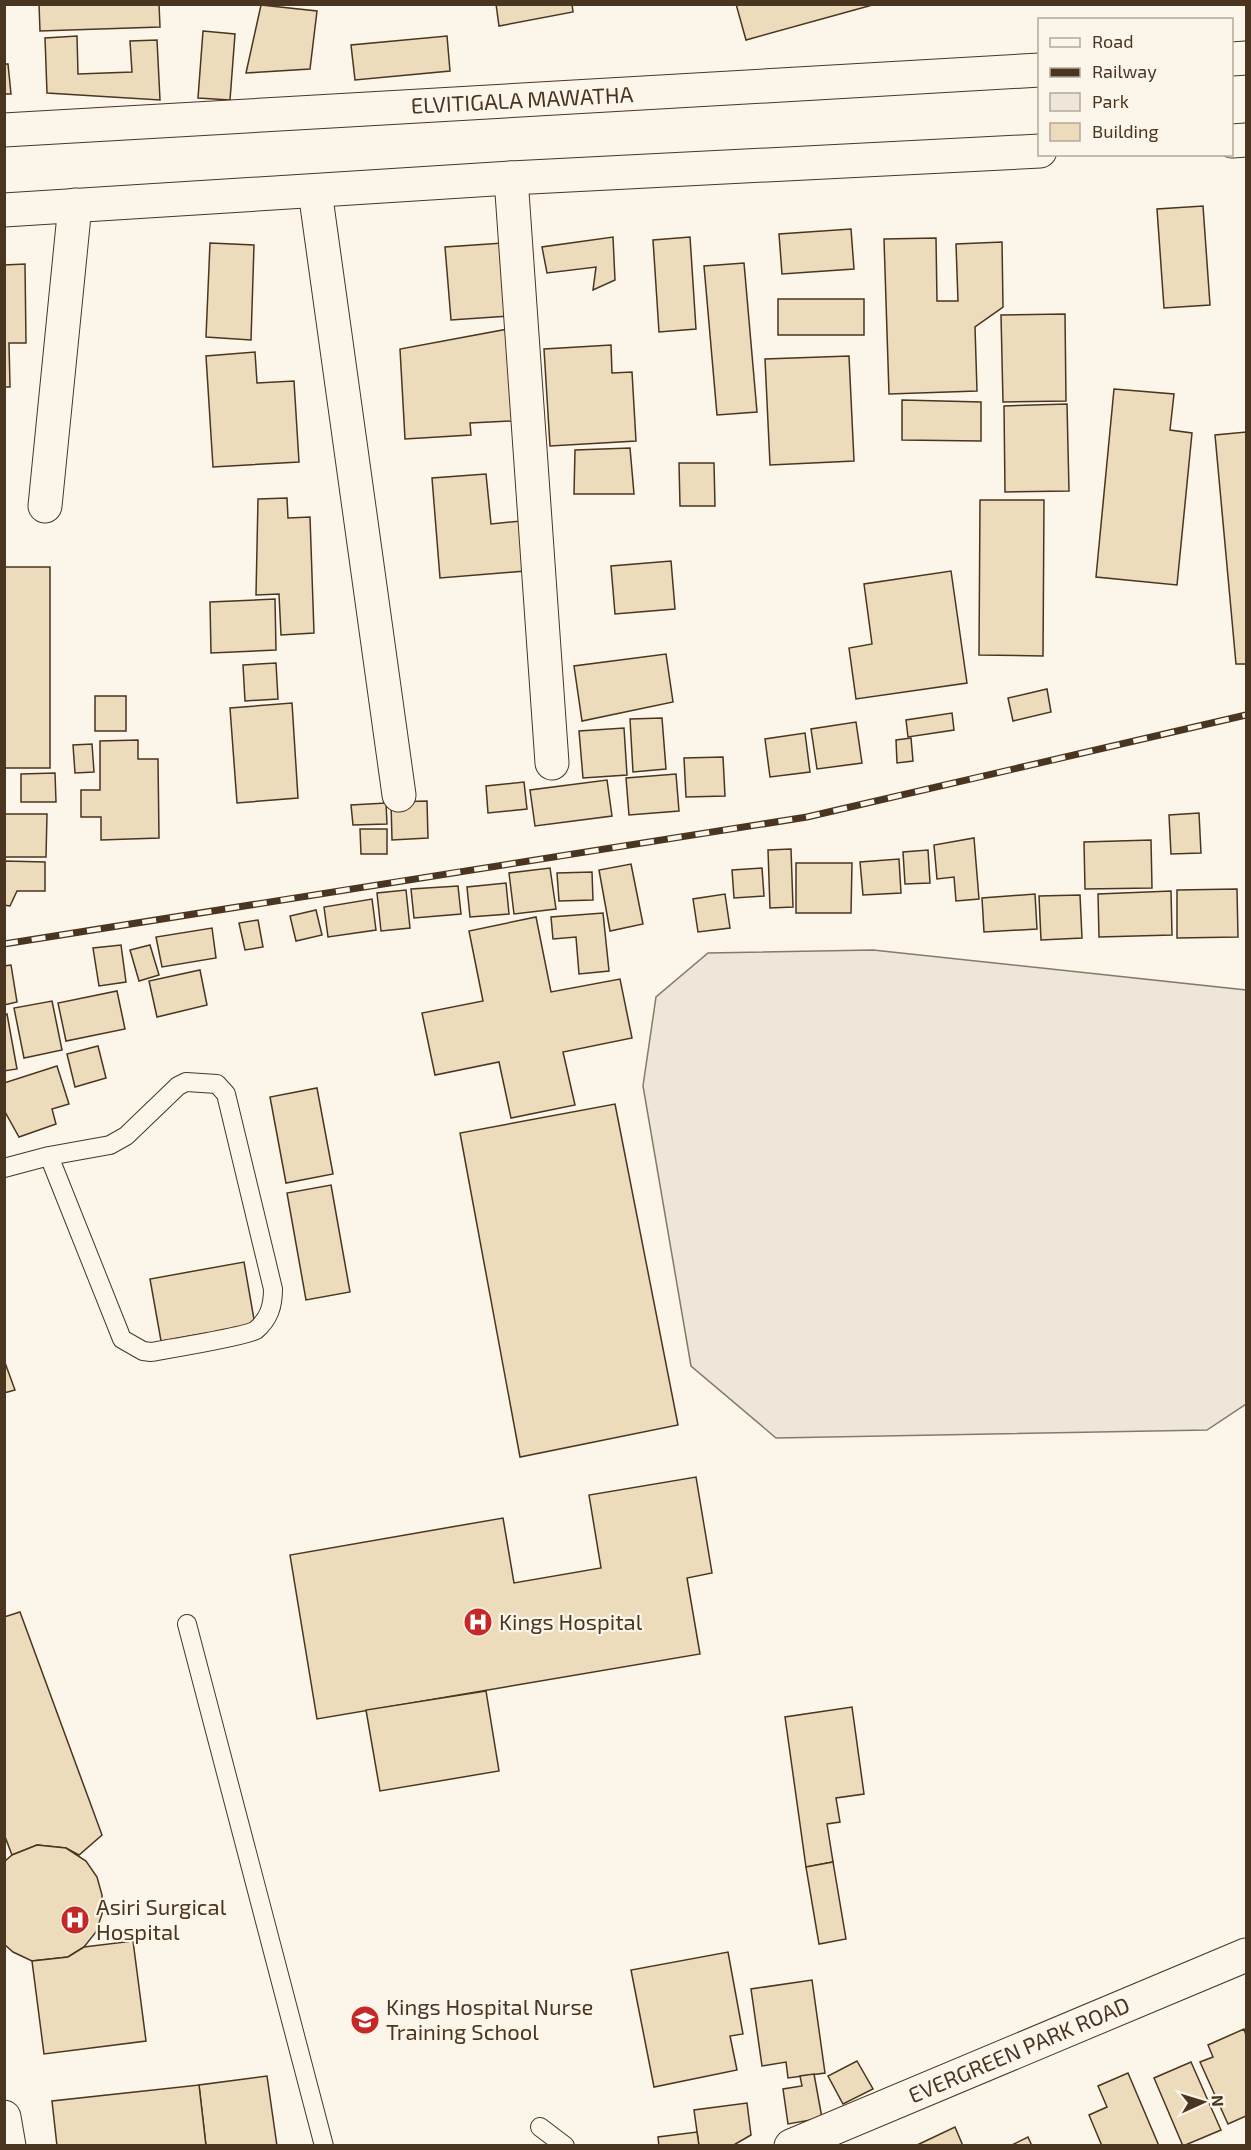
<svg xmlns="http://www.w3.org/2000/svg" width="1251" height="2150" font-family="'Exo 2',sans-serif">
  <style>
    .green { fill: #ede6d9; stroke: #887966; stroke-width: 1.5 }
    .building { fill: #ecdcbc; stroke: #4a3520; stroke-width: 1.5 }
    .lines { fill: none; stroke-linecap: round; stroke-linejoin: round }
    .service-casing { stroke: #4a3520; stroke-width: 20 }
    .minor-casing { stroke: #4a3520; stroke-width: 35 }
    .tertiary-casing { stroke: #4a3520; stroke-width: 35 }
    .secondary-casing { stroke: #4a3520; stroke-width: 35 }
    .trunk-casing { stroke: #4a3520; stroke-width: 35 }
    .service { stroke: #fbf6e9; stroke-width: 18 }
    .minor { stroke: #fbf6e9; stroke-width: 33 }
    .tertiary { stroke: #fbf6e9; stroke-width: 33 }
    .secondary { stroke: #fbf6e9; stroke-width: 33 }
    .trunk { stroke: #fbf6e9; stroke-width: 33 }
    .rail-casing { stroke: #4a3520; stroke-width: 7 }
    .rail { stroke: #fbf6e9; stroke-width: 4.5; stroke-dasharray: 14; stroke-linecap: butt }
    .labels { text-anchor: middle; stroke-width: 4.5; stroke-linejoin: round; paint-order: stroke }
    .street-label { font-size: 22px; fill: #4a3520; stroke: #fbf6e9 }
    .poi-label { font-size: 22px; fill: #4a3520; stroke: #fbf6e9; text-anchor: start }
  </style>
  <rect width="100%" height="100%" fill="#fbf6e9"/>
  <path class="green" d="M873,950L1246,990V1404L1207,1430L776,1438L691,1366L643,1086L656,997L708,953Z"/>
  <g class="building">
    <path d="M39,4H159L160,27L40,31Z"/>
    <path d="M496,4H572L573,12L499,26Z"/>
    <path d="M736,4H876L746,40Z"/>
    <path d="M261,5L317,11L310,69L246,73Z"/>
    <path d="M203,31L235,34L230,100L198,98Z"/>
    <path d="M77,36L78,74L132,72L130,41L157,40L160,100L47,93L45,38Z"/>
    <path d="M447,36L450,71L355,80L351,45Z"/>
    <path d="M4,64H8L11,94H4Z"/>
    <path d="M1203,206L1210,305L1164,308L1157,209Z"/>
    <path d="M851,229L854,269L782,274L779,234Z"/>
    <path d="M613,237L615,280L593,290L596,267L547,273L542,247Z"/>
    <path d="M690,237L696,329L659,332L653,240Z"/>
    <path d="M936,238L937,301H958L956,244L1002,242L1003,307L975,327L977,391L889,394L884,239Z"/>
    <path d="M210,243L254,245L251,340L206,337Z"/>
    <path d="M503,243L509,316L451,320L445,247Z"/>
    <path d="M744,263L757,412L717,415L704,266Z"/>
    <path d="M25,264L26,343H9L10,387H4V265Z"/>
    <rect x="778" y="299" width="86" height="36"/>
    <path d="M1065,314L1066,401L1003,402L1001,315Z"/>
    <path d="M508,329L512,421L470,423L471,435L405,439L400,349Z"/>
    <path d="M611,345L612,373L632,372L636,441L550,446L544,349Z"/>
    <path d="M255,352L257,383L294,381L299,462L213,467L206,356Z"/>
    <path d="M849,356L854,461L770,465L765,359Z"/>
    <path d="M1114,389L1174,394L1170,430L1192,433L1177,585L1096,577Z"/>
    <path d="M902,400L981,402V441L902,440Z"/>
    <path d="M1067,404L1069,491L1005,492L1004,406Z"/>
    <path d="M1246,432V664H1236L1215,435Z"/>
    <path d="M630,448L634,494H574L575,450Z"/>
    <path d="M679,463H714L715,506H680Z"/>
    <path d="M486,474L491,524L521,521L525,571L440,578L432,478Z"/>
    <path d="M287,498L288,518L310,517L314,633L281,635L279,594L256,595L258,499Z"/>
    <path d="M980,500H1044L1043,656L979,655Z"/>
    <path d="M671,561L675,609L615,614L611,566Z"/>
    <rect x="4" y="567" width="46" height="201"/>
    <path d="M951,571L967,683L856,699L849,648L872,644L864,584Z"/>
    <path d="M275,599L276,650L211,653L210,602Z"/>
    <path d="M666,654L673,702L582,721L574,666Z"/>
    <path d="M276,663L278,699L245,701L243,665Z"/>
    <path d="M1047,689L1051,712L1013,721L1008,698Z"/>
    <rect x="95" y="696" width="31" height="35"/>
    <path d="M292,703L298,798L237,803L230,708Z"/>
    <path d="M952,713L954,730L908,737L906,720Z"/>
    <path d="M662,718L666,769L633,772L630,719Z"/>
    <path d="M856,722L862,763L817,769L811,729Z"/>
    <path d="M624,728L627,775L583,778L579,731Z"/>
    <path d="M805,733L810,772L770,777L765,739Z"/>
    <path d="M911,738L913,761L897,763L896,740Z"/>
    <path d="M138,740V759H158L159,838L101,840V817H81V790H100V741Z"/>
    <path d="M92,744L94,772L75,773L73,745Z"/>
    <path d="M723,757L725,796L686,797L684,758Z"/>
    <path d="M55,773L56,802H21V774Z"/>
    <path d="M676,774L679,811L629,815L626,778Z"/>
    <path d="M607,780L612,816L535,826L530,790Z"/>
    <path d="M524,782L527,809L488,813L486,786Z"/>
    <path d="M427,801L428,838L392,840L391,802Z"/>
    <path d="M386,803L387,824L353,825L351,805Z"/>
    <path d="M1199,813L1201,853L1171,854L1169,815Z"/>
    <path d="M4,814H47L46,857H4Z"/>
    <path d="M360,829H387V854H361Z"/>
    <path d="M974,838L979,899L956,901L954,877L937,879L934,845Z"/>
    <path d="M1151,840L1152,888L1085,889L1084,842Z"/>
    <path d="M791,849L793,907L770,908L768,850Z"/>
    <path d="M928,850L930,883L905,884L903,852Z"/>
    <path d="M899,859L901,893L863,895L860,862Z"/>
    <path d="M4,861L45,862V891H17L10,906L4,905Z"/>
    <path d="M796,863H852L851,913H796Z"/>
    <path d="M631,864L643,924L610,931L599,870Z"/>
    <path d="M550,868L556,909L514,914L509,873Z"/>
    <path d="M762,868L764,896L734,898L732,870Z"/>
    <path d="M592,872L593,900L559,901L557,873Z"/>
    <path d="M506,883L509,914L470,917L467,887Z"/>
    <path d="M458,886L461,914L414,918L411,889Z"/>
    <path d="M1237,889L1238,937L1177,938V890Z"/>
    <path d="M406,890L410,928L381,931L377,893Z"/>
    <path d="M1171,891L1172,935L1099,937L1098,894Z"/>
    <path d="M725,894L730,928L698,932L693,899Z"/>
    <path d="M1035,894L1037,929L984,932L982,898Z"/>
    <path d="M1080,895L1082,938L1041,940L1039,896Z"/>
    <path d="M372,899L376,930L328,937L324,907Z"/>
    <path d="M316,910L322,935L296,941L290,916Z"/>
    <path d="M603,913L609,971L579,974L576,937L553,939L551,917Z"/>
    <path d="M536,917L551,992L620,979L632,1038L563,1052L575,1105L511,1118L499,1062L435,1075L422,1013L483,1001L469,931Z"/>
    <path d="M258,920L263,947L245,950L239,923Z"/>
    <path d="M212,928L216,958L162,967L156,937Z"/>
    <path d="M121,945L126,982L99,986L93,948Z"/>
    <path d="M150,945L159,975L139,981L130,950Z"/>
    <path d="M11,965L17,1002L4,1005V966Z"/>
    <path d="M200,970L207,1005L157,1017L149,981Z"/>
    <path d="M117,991L125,1029L66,1041L58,1003Z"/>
    <path d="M52,1001L62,1050L24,1058L14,1008Z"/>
    <path d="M7,1014L17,1069L4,1071V1015Z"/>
    <path d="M98,1046L106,1078L75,1087L67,1054Z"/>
    <path d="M57,1066L69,1104L52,1109L56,1124L19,1137L4,1110V1083Z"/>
    <path d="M317,1088L333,1174L286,1183L270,1097Z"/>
    <path d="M615,1104L678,1425L520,1457L460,1133Z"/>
    <path d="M331,1185L350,1292L306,1300L287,1193Z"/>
    <path d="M244,1262L255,1325L161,1341L150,1279Z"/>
    <path d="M4,1360L15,1390L4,1393Z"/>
    <path d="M696,1477L712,1573L687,1578L700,1654L317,1719L290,1555L503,1518L514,1583L601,1568L589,1495Z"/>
    <path d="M20,1612L102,1835L79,1855L66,1848L37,1845L12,1855L4,1834V1617Z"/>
    <path d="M486,1691L499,1771L380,1791L366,1710Z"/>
    <path d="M852,1707L864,1794L836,1798L840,1822L827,1824L833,1862L806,1867L785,1717Z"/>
    <path d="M37,1845L66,1848L86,1861L97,1877L102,1895V1914L96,1932L84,1947L68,1957L32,1961L13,1952L4,1944V1862L12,1855Z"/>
    <path d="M833,1862L846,1939L819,1944L806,1867Z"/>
    <path d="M133,1941L146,2041L44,2054L32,1961L68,1957L84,1947Z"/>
    <path d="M728,1952L743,2034L730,2036L737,2070L654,2087L631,1970Z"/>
    <path d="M812,1980L825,2073L788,2078L786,2062L762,2066L751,1989Z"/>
    <path d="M1244,2029L1246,2035V2116L1228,2124L1200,2062L1213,2057L1208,2045Z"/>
    <path d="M857,2061L873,2089L843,2104L828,2076Z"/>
    <path d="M1191,2062L1221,2130L1183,2146L1154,2078Z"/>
    <path d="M1128,2073L1159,2146H1102L1089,2115L1107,2107L1098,2086Z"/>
    <path d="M814,2074L822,2118L788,2124L783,2089L802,2086L800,2076Z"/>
    <path d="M267,2076L277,2146H206L199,2085Z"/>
    <path d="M199,2085L206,2146H57L52,2101Z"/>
    <path d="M747,2103L751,2135L732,2146H699L694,2110Z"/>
    <path d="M955,2127L963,2146H915Z"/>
    <path d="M697,2132L699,2146H659L658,2137Z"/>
    <path d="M1028,2137L1032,2146H1010Z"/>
  </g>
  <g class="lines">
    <g class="service-casing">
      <g id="service">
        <path d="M4,1168L49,1156L110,1145L126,1136L178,1086L186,1082L217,1084L226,1094L273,1289C273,1306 269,1319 256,1330C247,1336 168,1349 151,1352L143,1351L122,1339L49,1156"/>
        <path d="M187,1624L324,2146"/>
        <path d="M540,2127L565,2146"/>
      </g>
    </g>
    <g class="minor-casing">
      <g id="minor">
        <path d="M511,178L552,763"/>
        <path d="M315,191L399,795"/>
        <path d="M45,506L75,205"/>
      </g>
    </g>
    <g class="tertiary-casing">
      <path id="tertiary" d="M791,2146L1246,1955"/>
    </g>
    <g class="secondary-casing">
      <path id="secondary" d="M4,2117L9,2146"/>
    </g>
    <g class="trunk-casing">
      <g id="trunk">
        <path d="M1232,59L1246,58"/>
        <path d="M4,130L1040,70"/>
        <path d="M1232,141L1246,140"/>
        <path d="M4,210L511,178L1040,151"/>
      </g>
    </g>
    <use href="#service" class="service"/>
    <use href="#minor" class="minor"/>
    <use href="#tertiary" class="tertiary"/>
    <use href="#secondary" class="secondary"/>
    <use href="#trunk" class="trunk"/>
    <g class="rail-casing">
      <path id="rail" d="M4,944L807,817L1246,715"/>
    </g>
    <use href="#rail" class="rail"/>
  </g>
  <defs>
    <g id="hospital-disc" transform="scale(1.5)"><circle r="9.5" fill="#c62828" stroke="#fbf6e9"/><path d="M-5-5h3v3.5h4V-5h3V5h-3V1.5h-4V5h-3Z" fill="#fff"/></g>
    <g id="school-disc" transform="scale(1.5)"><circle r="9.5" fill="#c62828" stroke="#fbf6e9"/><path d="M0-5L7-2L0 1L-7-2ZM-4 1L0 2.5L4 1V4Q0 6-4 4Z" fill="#fff"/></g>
  </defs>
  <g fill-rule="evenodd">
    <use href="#hospital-disc" x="478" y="1622"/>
    <use href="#hospital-disc" x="75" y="1920"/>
    <use href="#school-disc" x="365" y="2020"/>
  </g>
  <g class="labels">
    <g class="street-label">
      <text transform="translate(522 100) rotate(-3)" y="8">ELVITIGALA MAWATHA</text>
      <text transform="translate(1019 2050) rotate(-23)" y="8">EVERGREEN PARK ROAD</text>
    </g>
    <g class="poi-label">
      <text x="499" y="1630">Kings Hospital</text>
      <text x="96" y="1915">Asiri Surgical<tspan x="96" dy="25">Hospital</tspan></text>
      <text x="386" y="2015">Kings Hospital Nurse<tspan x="386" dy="25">Training School</tspan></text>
    </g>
  </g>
  <rect width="1251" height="2150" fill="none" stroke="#4a3520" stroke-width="12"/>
  <rect x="1038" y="18" width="195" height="138" fill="#fbf6e9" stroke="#b4a999" stroke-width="1.5"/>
  <rect x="1050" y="38" width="30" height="9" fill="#fbf6e9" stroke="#b4a999" stroke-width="1.5"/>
  <text x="1092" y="48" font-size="18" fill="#4a3520">Road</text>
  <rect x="1050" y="68" width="30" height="9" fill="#4a3520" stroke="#b4a999" stroke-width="1.5"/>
  <text x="1092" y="78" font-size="18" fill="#4a3520">Railway</text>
  <rect x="1050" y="93" width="30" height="18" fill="#ede6d9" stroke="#b4a999" stroke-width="1.5"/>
  <text x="1092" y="108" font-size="18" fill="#4a3520">Park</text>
  <rect x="1050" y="123" width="30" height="18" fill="#ecdcbc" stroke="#b4a999" stroke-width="1.5"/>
  <text x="1092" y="138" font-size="18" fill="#4a3520">Building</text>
  <g transform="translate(1203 2102) rotate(86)" stroke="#fbf6e9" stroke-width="4.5" paint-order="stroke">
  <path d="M0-4.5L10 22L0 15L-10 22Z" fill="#4a3520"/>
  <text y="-9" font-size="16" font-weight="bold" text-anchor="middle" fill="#4a3520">N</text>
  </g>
</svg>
